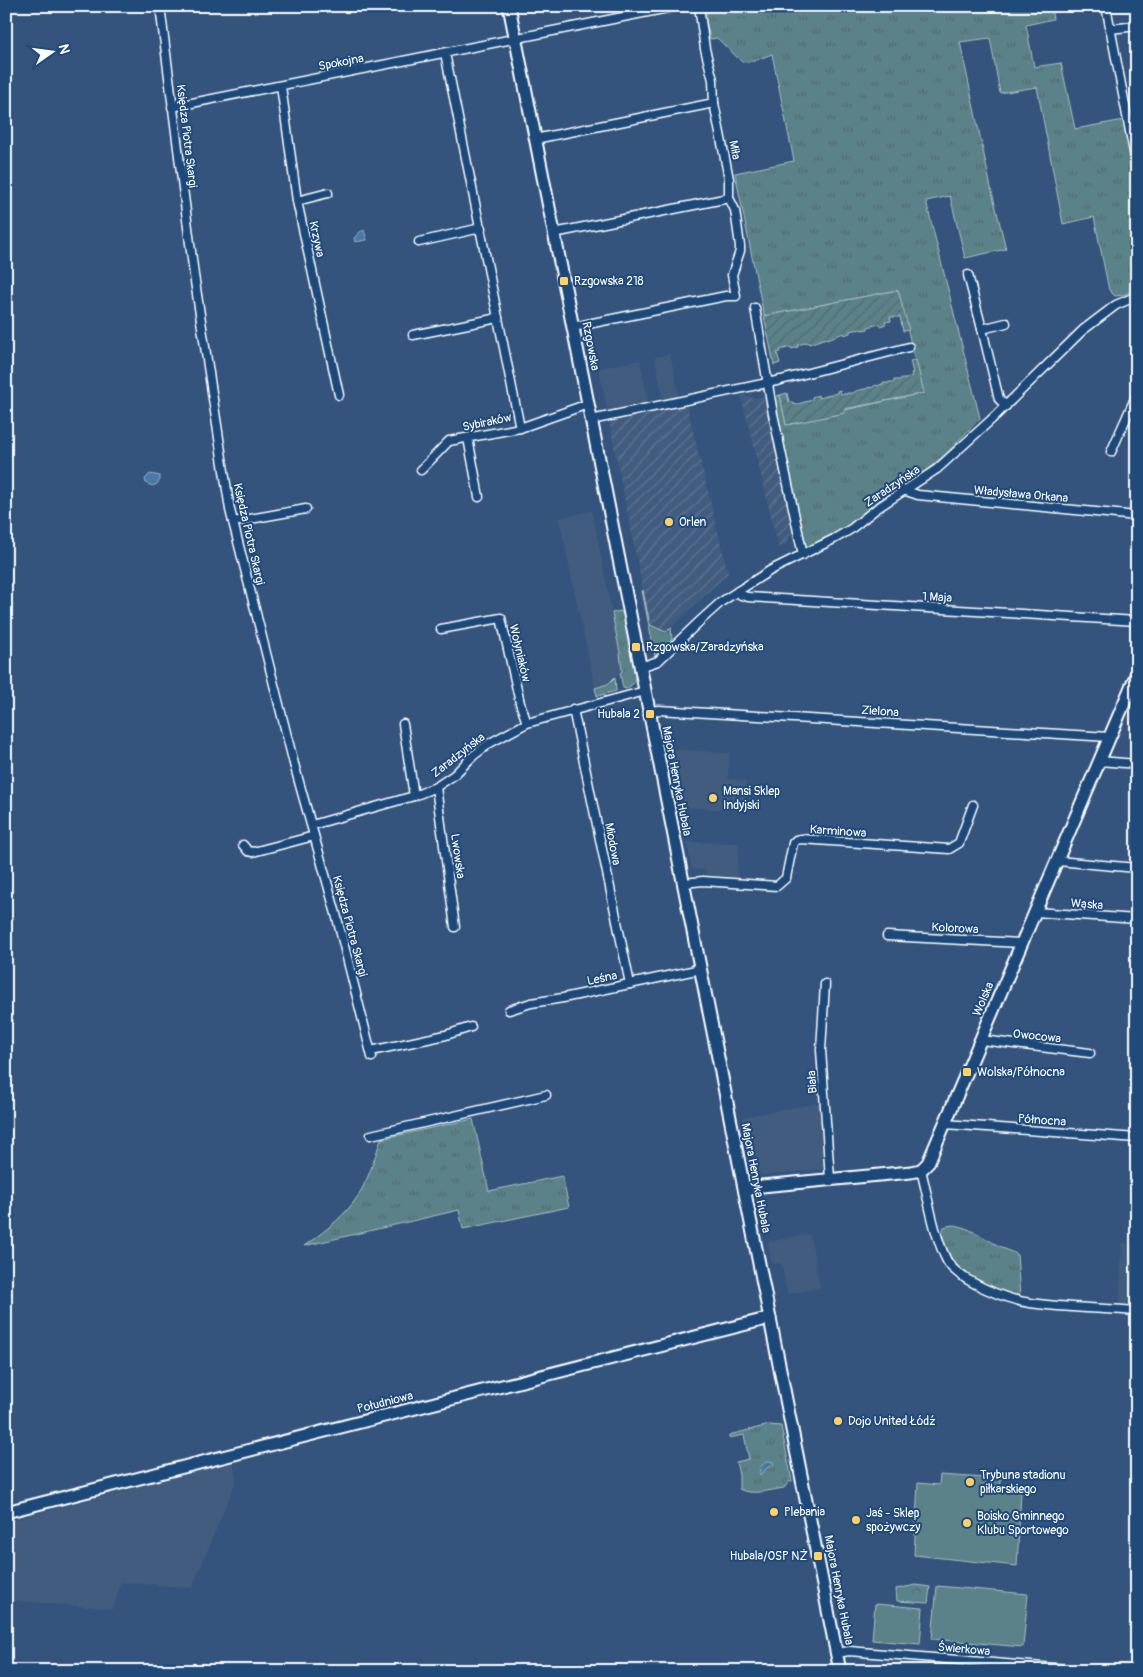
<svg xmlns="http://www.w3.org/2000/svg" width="1143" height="1677" font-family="Pangolin,sans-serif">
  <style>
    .built { fill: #425c7f }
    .industrial { fill: url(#industrial-furrows) }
    .grass { fill: url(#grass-tufts); stroke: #acc0c4 }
    .park { fill: url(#park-crowns); stroke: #acc0c4 }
    .garden { fill: url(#garden-furrows); stroke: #acc0c4 }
    .pitch { fill: #5a8288; stroke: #acc0c4 }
    .water { fill: url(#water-ripples); stroke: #92afc9 }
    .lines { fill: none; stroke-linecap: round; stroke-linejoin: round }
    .street-casing { stroke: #fff; stroke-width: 11 }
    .secondary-casing { stroke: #fff; stroke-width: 15 }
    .street { stroke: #1f4a7a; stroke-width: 8 }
    .secondary { stroke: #1f4a7a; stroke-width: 11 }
    .poi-dot { fill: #ffd166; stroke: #1f4a7a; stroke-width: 2 }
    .labels { text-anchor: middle; stroke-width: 4; stroke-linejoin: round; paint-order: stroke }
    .street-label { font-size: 12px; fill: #fff; stroke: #1f4a7a }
    .poi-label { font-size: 12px; fill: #fff; stroke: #1f4a7a; text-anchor: start }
  </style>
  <defs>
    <pattern id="industrial-furrows" width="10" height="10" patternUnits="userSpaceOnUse" patternTransform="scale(1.25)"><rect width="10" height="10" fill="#425c7f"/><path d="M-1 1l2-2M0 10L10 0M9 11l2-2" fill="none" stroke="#5e7492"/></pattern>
    <pattern id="grass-tufts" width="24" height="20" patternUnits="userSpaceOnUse" patternTransform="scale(1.25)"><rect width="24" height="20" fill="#5a8288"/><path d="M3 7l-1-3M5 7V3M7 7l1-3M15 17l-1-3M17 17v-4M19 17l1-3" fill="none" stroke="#546a6d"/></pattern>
    <pattern id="park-crowns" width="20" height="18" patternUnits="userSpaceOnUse" patternTransform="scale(1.25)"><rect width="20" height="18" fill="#5a8288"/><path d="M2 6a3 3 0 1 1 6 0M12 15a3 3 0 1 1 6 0" fill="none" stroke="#546a6d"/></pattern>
    <pattern id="garden-furrows" width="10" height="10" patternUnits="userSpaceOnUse" patternTransform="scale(1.25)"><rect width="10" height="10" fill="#5a8288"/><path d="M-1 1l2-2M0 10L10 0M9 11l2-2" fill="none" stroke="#546a6d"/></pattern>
    <pattern id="water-ripples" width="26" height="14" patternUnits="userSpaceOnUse" patternTransform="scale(1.25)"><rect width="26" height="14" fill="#4979a5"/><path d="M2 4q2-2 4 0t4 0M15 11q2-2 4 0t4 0" fill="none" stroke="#4a6278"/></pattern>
  </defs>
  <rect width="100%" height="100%" fill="#34547d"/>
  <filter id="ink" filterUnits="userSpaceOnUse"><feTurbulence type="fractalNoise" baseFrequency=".02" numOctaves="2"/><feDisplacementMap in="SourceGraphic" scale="10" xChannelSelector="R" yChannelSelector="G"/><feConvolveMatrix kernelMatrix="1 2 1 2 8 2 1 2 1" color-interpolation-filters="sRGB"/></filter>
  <g filter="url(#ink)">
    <g class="built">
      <path d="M670,354L679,396L663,399L655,357Z"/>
      <path d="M640,360L648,402L607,410L599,368Z"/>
      <path d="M592,511L620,653L622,671L608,684L595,688L559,518Z"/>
      <path d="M669,749L729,753L728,779L746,781L744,811L681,807Z"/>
      <path d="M687,842L739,843L737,877L707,875L704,870L692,869Z"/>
      <path d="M819,1103L823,1169L762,1175L753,1168L743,1117Z"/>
      <path d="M810,1234L820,1288L787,1294L782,1265L779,1263L772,1264L768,1242Z"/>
      <path d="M1122,1243L1137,1244V1305L1120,1304Z"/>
      <path d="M233,1462L236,1481L192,1588L121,1582L113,1609L6,1600V1522Z"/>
    </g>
    <g class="industrial">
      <path d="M745,395L752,398L766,396L793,530L785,545L779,548L741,396Z"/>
      <path d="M687,406L728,573L666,632L650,625L609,421Z"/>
    </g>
    <g class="grass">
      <path d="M763,6H1051L1053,19L1026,25L1034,67L1061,63L1075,129L1124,120L1137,185V289L1123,295L1115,296L1109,290L1094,217L1063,224L1037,87L1000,93L990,38L960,42L991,188L1006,249L965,258L950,196L926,201L980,418L946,454L924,472L879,500L837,535L807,548L805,542L774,397L780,395L786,425L845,412V410L923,393L898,290L764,316L735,173L794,161L772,54L754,61L742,62L717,38L710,39L705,15L711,10Z"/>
      <path d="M643,590L650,625L666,632L671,627L672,639L659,655L655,656L642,591Z"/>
      <path d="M620,611L624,614L635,675L634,683L626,689L623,688L620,673L622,671L620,653L612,613Z"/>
      <path d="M615,677L616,691L597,696L595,688L608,684Z"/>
      <path d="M473,1119L489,1191L562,1176L569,1207L463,1229L459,1210L304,1246C321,1234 340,1220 353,1203C367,1185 374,1160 381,1139Z"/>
      <path d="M952,1225C970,1225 997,1248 1017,1254L1020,1297C989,1286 957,1280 946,1246C944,1240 941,1233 944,1227Z"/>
      <path d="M769,1425L781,1426L792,1481L789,1482L784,1488C770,1490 752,1496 739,1489V1475L736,1462L749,1459L744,1435L729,1438V1435Z"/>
    </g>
    <path class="park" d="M916,1585L930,1587L928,1603L897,1601L896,1589Z"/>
    <g class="garden">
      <path d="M898,290L909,330L903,331L900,317H890L891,321L885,322L886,324L880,326L879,324L868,327V329L862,330L861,329L850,331V333L844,335V333L827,339L826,338L809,344L808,342L798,345V347L792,349L791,347L780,350V352L777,353L780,363L774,365L764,316Z"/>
      <path d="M916,360L924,393L845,409V413L786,425L780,395L787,393L789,402H793L794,405L812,400V397L818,395L819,398L837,393V391L840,390L841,394H847V393H853L858,390L859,391V390L865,389L870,387L871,388L876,385L877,386L882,384L883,385V383H889V382H894V380H900V379H906L912,376L911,373H913L910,361Z"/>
    </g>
    <g class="pitch">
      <path d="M940,1475L1001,1479L1000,1490L1021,1492L1017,1566L914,1555L918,1483L939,1485Z"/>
      <path d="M937,1586L1028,1594L1023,1647L932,1639Z"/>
      <path d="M875,1604L923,1608L920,1644L872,1640Z"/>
    </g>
    <g class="water">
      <path d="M364,230L367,240L355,242L354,238L360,232Z"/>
      <path d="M150,474L160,476V480L157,484L152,486L146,483L145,479Z"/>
      <path d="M770,1461L773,1462L774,1465L767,1468L760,1475C758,1468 763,1462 770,1461Z"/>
    </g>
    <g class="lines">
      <g class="street-casing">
        <g id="street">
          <path d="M160,6L194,275L230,510L294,764L336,914L372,1057"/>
          <path d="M1106,6L1137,168"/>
          <path d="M1110,29L1137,26"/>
          <path d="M445,53L520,428"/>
          <path d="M281,86L297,201L339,395"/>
          <path d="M172,107L678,6"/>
          <path d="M535,139L714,103"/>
          <path d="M297,201L328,193"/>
          <path d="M554,233L729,198"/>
          <path d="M419,242L481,228"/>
          <path d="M968,275L982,329"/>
          <path d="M755,308L773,414L803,555"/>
          <path d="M1006,323L982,329L999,399L1006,406"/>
          <path d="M573,327L726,296H736L732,275L740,251V246L735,210L729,198V179L714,103L713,80L705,49L699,6"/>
          <path d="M413,335L498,318"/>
          <path d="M591,420L781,380L909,347"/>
          <path d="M468,438L479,497"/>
          <path d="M1111,452L1137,394"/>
          <path d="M421,470L449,441L520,428L588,404"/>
          <path d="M903,490L918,495L1137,516"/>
          <path d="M233,522L306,509"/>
          <path d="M738,591L741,595L748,597L1137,621"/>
          <path d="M441,629L501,618L520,703L527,723"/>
          <path d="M640,667L658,661L701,620L721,602L738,591L771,570L834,539L851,529L876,509L937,469L992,419L1083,330L1116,305L1137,296"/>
          <path d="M573,709L630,984"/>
          <path d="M649,711L659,710L1109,737"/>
          <path d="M403,724L414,796"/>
          <path d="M1099,761L1137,764"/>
          <path d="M436,787L455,927"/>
          <path d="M312,825L414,796L436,787L454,775L473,756L490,743L527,723L645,691"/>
          <path d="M243,845L248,851L253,852L314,836"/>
          <path d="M1057,861L1137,868"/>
          <path d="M684,883L703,881L777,886L786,878L793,843L796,840L801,839L949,849L959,843L973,805"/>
          <path d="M1035,912L1137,919"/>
          <path d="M887,936L1021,943"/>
          <path d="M825,984L821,1050L830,1179"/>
          <path d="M509,1010L531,1003L563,998L701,969"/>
          <path d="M981,1040L1090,1053"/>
          <path d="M371,1051L446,1035L471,1027"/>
          <path d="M945,1124L1137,1138"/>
          <path d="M371,1135L546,1095"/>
          <path d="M921,1170C928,1197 934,1236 947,1261C958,1281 1008,1300 1030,1303C1065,1308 1102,1308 1137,1311"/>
          <path d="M837,1653L849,1651L1090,1671"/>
        </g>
      </g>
      <g class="secondary-casing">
        <g id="secondary">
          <path d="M509,6L840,1671"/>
          <path d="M745,1190L762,1186L911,1172L921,1170L928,1163L1137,673"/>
          <path d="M6,1512L770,1318"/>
        </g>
      </g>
      <use href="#street" class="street"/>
      <use href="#secondary" class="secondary"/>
    </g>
  </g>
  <g class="poi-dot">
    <rect x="559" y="276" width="10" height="10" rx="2.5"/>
    <circle cx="669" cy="522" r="5"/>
    <rect x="631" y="642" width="10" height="10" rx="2.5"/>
    <rect x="645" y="709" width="10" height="10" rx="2.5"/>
    <circle cx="713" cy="798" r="5"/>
    <rect x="962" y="1067" width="10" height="10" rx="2.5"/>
    <circle cx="838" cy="1421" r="5"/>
    <circle cx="970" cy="1482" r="5"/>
    <circle cx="774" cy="1512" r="5"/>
    <circle cx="856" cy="1520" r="5"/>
    <circle cx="967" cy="1523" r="5"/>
    <rect x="813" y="1551" width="10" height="10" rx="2.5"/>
  </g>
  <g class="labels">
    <g class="street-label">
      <text transform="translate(341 62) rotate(-11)" y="4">Spokojna</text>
      <text transform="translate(187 136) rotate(83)" y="4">Księdza Piotra Skargi</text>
      <text transform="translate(735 150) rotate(79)" y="4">Miła</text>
      <text transform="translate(317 239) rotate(78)" y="4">Krzywa</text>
      <text transform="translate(591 346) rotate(79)" y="4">Rzgowska</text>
      <text transform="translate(487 422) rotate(-12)" y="4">Sybiraków</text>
      <text transform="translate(892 486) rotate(-34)" y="4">Zaradzyńska</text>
      <text transform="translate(1021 494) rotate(5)" y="4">Władysława Orkana</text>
      <text transform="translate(249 534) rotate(77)" y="4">Księdza Piotra Skargi</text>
      <text transform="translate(937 597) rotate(3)" y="4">1 Maja</text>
      <text transform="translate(520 653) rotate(77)" y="4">Wołyniaków</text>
      <text transform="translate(880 711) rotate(4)" y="4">Zielona</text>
      <text transform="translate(458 755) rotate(-38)" y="4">Zaradzyńska</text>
      <text transform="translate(677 781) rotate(79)" y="4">Majora Henryka Hubala</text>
      <text transform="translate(838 831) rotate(4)" y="4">Karminowa</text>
      <text transform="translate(613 844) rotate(79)" y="4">Miodowa</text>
      <text transform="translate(458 856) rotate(82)" y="4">Lwowska</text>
      <text transform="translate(1087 904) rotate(4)" y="4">Wąska</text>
      <text transform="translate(350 926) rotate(75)" y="4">Księdza Piotra Skargi</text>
      <text transform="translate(955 928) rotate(3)" y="4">Kolorowa</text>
      <text transform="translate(602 978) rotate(-12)" y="4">Leśna</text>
      <text transform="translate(983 999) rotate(-67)" y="4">Wolska</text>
      <text transform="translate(1037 1036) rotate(6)" y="4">Owocowa</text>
      <text transform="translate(812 1082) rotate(-94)" y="4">Biała</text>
      <text transform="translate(1042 1120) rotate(4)" y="4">Północna</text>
      <text transform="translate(756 1178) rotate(79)" y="4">Majora Henryka Hubala</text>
      <text transform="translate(385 1402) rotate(-14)" y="4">Południowa</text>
      <text transform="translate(839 1590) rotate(79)" y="4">Majora Henryka Hubala</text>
      <text transform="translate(964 1649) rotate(5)" y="4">Świerkowa</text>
    </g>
    <g class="poi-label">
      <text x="574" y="285">Rzgowska 218</text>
      <text x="679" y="526">Orlen</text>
      <text x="646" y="651">Rzgowska/Zaradzyńska</text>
      <text x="640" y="718" text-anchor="end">Hubala 2</text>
      <text x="723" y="795">Mansi Sklep<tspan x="723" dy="14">Indyjski</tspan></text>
      <text x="977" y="1076">Wolska/Północna</text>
      <text x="848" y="1425">Dojo United Łódź</text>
      <text x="980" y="1479">Trybuna stadionu<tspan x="980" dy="14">piłkarskiego</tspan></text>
      <text x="784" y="1516">Plebania</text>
      <text x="866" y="1517">Jaś - Sklep<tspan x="866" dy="14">spożywczy</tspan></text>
      <text x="977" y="1520">Boisko Gminnego<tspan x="977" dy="14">Klubu Sportowego</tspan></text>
      <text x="808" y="1560" text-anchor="end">Hubala/OSP NŻ</text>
    </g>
  </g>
  <rect width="1143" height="1677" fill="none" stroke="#1f4a7a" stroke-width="25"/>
  <rect x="12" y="12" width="1118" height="1652" fill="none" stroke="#fff" stroke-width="2" filter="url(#ink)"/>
  <g transform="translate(52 52) rotate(76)" stroke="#1f4a7a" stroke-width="4" paint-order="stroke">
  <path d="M0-4L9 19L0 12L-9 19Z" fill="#ffffff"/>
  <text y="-8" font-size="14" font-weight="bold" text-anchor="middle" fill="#ffffff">N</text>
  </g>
</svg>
